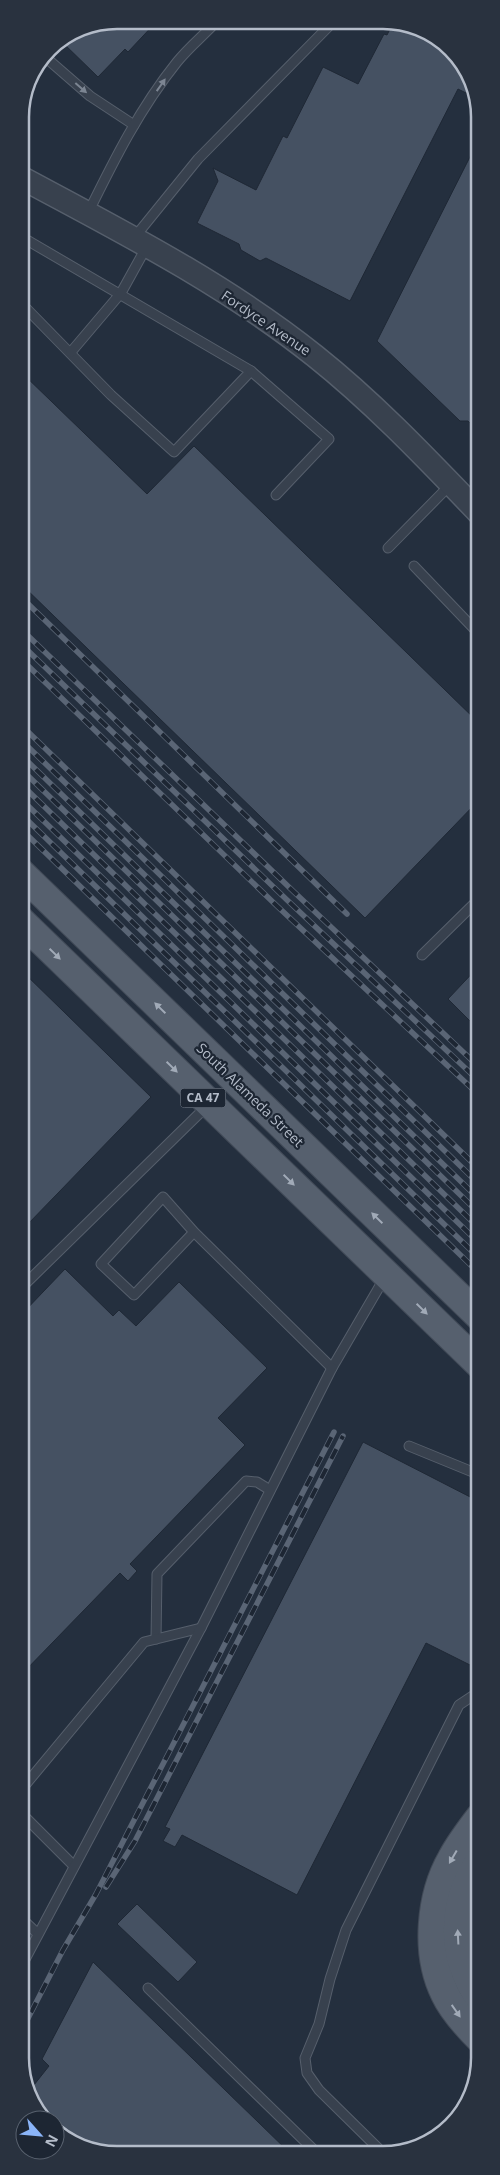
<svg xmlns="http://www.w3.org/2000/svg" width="500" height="2175" font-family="'Open Sans',sans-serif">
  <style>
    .building { fill: #455162; stroke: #1f2835 }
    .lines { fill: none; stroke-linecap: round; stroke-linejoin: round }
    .service-casing { stroke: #565f6c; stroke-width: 11 }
    .tertiary-casing { stroke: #565f6c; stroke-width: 25 }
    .primary-casing { stroke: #414a57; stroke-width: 30 }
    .service { stroke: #38414e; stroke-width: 9 }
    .tertiary { stroke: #38414e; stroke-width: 22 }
    .primary { stroke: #56606e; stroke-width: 28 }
    .rail-casing { stroke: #5a6575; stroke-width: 5.5 }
    .rail { stroke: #1d2633; stroke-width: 4; stroke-dasharray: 11; stroke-linecap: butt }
    .oneway { fill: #7c8592 }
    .oneway2 { fill: #a1aab7 }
    .labels { text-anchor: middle; stroke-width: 4.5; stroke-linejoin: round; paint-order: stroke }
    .shield { fill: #1d2633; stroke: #878f9c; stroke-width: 1 }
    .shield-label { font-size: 12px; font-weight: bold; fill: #b4bcc9 }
    .street-label { font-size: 14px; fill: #b4bcc9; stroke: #1d2633 }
    .rim { fill: none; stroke: #b4bcc9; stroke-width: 2.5 }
  </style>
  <rect width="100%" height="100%" fill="#242f3e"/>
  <g class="building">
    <path d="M117,20H158L128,52L125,49L98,77L60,40L80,27Z"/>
    <path d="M393,23H408L456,53L476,98L458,89L350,301L266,258L260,261L241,250L239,244L197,223L218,181L213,168L256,190L283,136L287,138L323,67L358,84L384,34L387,35Z"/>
    <path d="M479,139V432L468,421H460L377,341Z"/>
    <path d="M20,371L147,494L194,446L479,723V800L365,918L20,583Z"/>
    <path d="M479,966V1030L448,999Z"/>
    <path d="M20,969L151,1097L27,1225L21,1219Z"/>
    <path d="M65,1269L113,1316L119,1310L136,1326L179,1282L267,1368L218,1418L245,1445L130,1564L137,1571L128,1581L120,1573L21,1675V1315Z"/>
    <path d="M363,1442L480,1502V1670L426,1643L297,1895L182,1835L175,1847L163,1841L170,1829L165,1827Z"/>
    <path d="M137,1904L197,1962L178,1982L117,1924Z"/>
    <path d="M93,1962L291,2154L98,2153L75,2140L35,2100L30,2090L49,2066L42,2059Z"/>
  </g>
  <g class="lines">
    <g class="service-casing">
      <g id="service">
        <path d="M44,56L90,96L134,125"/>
        <path d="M88,213C114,160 140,108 177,62C189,47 204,35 217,21"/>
        <path d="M20,236L251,371L174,452L111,395L20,302"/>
        <path d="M134,238L198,159L333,22"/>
        <path d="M71,352L121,293L147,246"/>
        <path d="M251,371L329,439L276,495"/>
        <path d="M388,548L451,484"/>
        <path d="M414,566L479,634"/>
        <path d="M422,955L479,899"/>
        <path d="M194,1232L163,1197L101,1264L134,1295L194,1232L332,1368L385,1277"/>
        <path d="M21,1288L207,1106"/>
        <path d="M409,1446L480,1475"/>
        <path d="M156,1639L157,1574L246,1481L257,1482L270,1490"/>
        <path d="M21,1790L144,1642L201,1628"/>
        <path d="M21,1813L74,1866"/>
        <path d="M21,1918L38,1934"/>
        <path d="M21,1967L201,1628L332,1368"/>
        <path d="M148,1988L318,2154"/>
        <path d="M384,2154L319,2090L307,2073L305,2058L319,2024L330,1979L346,1930L459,1705L480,1691"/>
      </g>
    </g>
    <g class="tertiary-casing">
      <path id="tertiary" d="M20,177C121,231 225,284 315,356C374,403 427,459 479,513"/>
    </g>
    <g class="primary-casing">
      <g id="primary">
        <path d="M20,872L480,1317"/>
        <path d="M20,920L480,1365"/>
        <path d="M480,1817C470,1830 460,1843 452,1858C430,1896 425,1954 445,1994C453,2011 467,2026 480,2039"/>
        <path d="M480,1861C451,1903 450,1956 480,1999"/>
      </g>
    </g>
    <use href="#service" class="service"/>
    <use href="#tertiary" class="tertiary"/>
    <use href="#primary" class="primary"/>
    <g class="rail-casing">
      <g id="rail">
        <path d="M20,596L347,914"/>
        <path d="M20,628L293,891L479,1067"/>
        <path d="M20,643L286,899L480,1082"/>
        <path d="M20,658L277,906L480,1096"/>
        <path d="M20,724L480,1170"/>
        <path d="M20,739L480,1185"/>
        <path d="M20,754L480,1200"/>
        <path d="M20,768L480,1214"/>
        <path d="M20,783L480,1229"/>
        <path d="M20,798L480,1244"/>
        <path d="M20,813L480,1259"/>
        <path d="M20,828L480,1274"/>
        <path d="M106,1887L135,1841L343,1436"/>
        <path d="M21,2032L63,1950L96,1894L334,1432"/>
      </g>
    </g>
    <use href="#rail" class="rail"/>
  </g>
  <defs><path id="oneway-solid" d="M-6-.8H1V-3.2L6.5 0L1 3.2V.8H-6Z" transform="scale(1.25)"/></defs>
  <g class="oneway">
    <use href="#oneway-solid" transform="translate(161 85) rotate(-55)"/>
    <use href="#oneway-solid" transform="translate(81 88) rotate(41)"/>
  </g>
  <g class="oneway2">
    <use href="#oneway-solid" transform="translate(55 954) rotate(44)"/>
    <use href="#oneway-solid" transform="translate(160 1008) rotate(-136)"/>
    <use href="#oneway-solid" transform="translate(172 1067) rotate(44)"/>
    <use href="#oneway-solid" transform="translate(289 1180) rotate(44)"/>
    <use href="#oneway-solid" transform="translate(377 1218) rotate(-136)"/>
    <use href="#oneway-solid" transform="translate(422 1309) rotate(44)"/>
    <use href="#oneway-solid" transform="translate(453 1857) rotate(120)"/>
    <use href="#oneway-solid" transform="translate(458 1937) rotate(-93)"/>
    <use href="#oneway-solid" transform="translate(456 2011) rotate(55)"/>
  </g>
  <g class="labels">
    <rect class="shield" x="180.5" y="1088.5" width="45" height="19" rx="4"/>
    <g class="shield-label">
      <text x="203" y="1102">CA 47</text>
    </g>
    <g class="street-label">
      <text transform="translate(266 323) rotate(34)" y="5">Fordyce Avenue</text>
      <text transform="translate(250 1095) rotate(44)" y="5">South Alameda Street</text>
    </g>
  </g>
  <path d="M0 0H500V2175H0ZM117 29H383A88 88 0 0 1 471 117V2058A88 88 0 0 1 383 2146H117A88 88 0 0 1 29 2058V117A88 88 0 0 1 117 29Z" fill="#29323f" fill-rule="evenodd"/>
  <path class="rim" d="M117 29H383A88 88 0 0 1 471 117V2058A88 88 0 0 1 383 2146H117A88 88 0 0 1 29 2058V117A88 88 0 0 1 117 29Z"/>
  <g transform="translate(40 2135) rotate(117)"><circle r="24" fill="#1d2633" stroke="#59626f"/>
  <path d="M0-4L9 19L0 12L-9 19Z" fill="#8ab4f8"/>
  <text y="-8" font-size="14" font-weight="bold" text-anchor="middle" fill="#b4bcc9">N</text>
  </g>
</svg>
